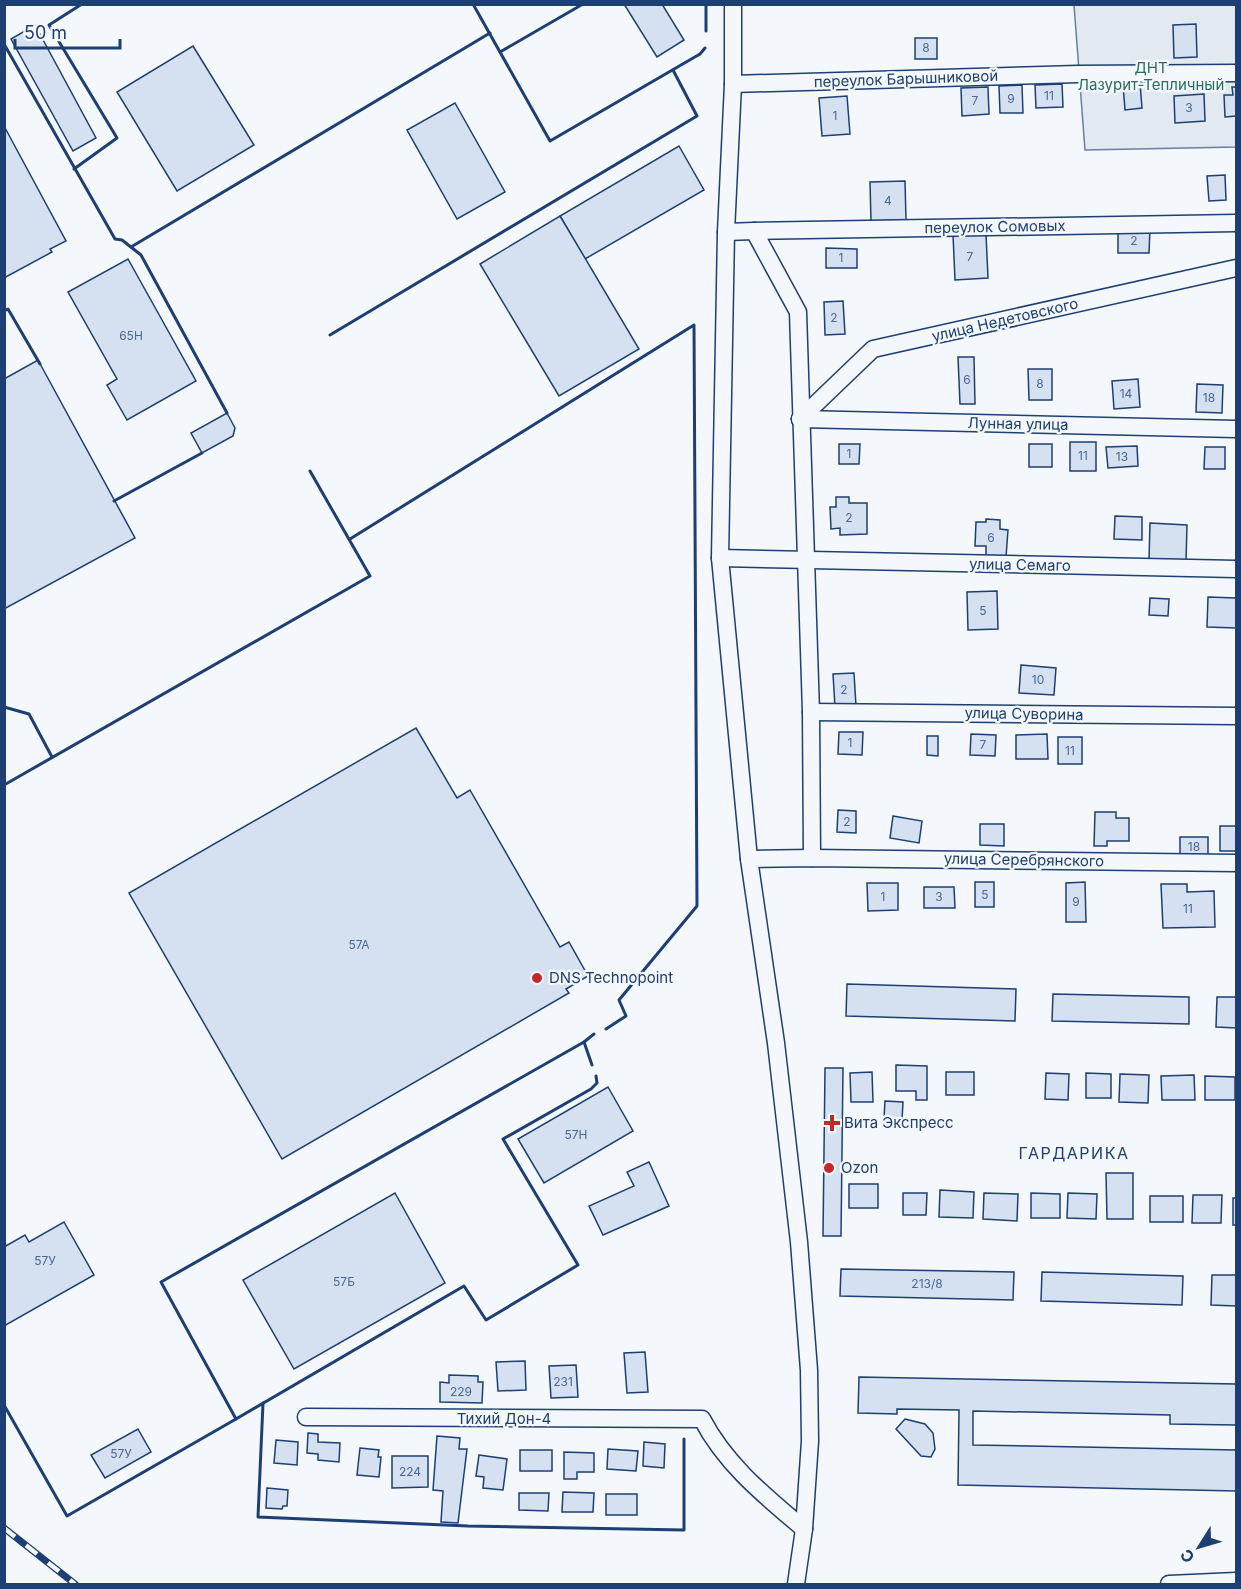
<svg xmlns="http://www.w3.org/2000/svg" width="1241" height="1589" font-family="Inter,sans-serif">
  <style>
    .green { fill: #e3e9f0; stroke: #687fa3; stroke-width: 1.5 }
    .building { fill: #d5e0f0; stroke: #1d3f73; stroke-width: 1.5 }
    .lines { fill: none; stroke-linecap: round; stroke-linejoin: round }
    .minor-casing { stroke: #1d3f73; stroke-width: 19 }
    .minor { stroke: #f4f7fb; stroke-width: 16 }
    .rail-casing { stroke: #1d3f73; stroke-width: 7 }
    .rail { stroke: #f4f7fb; stroke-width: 4.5; stroke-dasharray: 14; stroke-linecap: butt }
    .wall { stroke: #1d3f73; stroke-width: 3 }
    .poi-dot { fill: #c62828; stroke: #f4f7fb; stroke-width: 2 }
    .labels { text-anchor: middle; stroke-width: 4.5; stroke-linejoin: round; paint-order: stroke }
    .number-label { font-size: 12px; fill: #4b6792 }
    .park-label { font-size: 15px; fill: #2c6c60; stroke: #f4f7fb }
    .street-label { font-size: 15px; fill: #1d3f73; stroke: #f4f7fb }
    .poi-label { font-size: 15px; fill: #1d3f73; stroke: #f4f7fb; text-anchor: start }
    .neighbourhood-label { font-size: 16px; letter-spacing: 1.5px; fill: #1d3f73; stroke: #f4f7fb }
  </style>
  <rect width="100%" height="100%" fill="#f4f7fb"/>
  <path class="green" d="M1074,5H1236V147L1085,150Z"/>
  <g class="building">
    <path d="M624,4H662L684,40L657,57Z"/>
    <path d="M1196,24L1197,57L1174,58L1173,25Z"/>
    <path d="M35,25L96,138L73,151L11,39Z"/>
    <rect x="915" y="38" width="22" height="21"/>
    <path d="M193,46L254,145L177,191L117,92Z"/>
    <path d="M1140,83L1142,108L1125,110L1123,84Z"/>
    <path d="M1062,84L1063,107L1036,108L1035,85Z"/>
    <path d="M1022,85L1023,113H1000L999,86Z"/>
    <path d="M988,87L989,114L962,116L961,88Z"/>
    <path d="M1232,87H1236V116L1225,117L1224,95H1233Z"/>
    <path d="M1204,94L1205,121L1175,123L1174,96Z"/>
    <path d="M847,96L850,134L822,136L819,98Z"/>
    <path d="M455,103L505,192L457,219L407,130Z"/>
    <path d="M4,126L66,241L50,249L52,252L4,278Z"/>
    <path d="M679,146L704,190L585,259L560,216Z"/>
    <path d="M1225,175L1226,200L1209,201L1207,176Z"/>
    <path d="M905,181L906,220L871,221L870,182Z"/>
    <path d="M560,216L639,349L559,396L480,264Z"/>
    <path d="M1118,228L1150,229L1149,253H1118Z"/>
    <path d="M986,234L988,278L955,280L953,235Z"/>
    <path d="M826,248L857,249V268H826Z"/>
    <path d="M128,259L196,381L127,420L107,385L117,379L68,292Z"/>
    <path d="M843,301L845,334L825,335L824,302Z"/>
    <path d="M958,357H974L975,404H960Z"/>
    <path d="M38,360L135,538L4,609V379Z"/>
    <path d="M1028,369H1052V400H1029Z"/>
    <path d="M1138,379L1140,407L1114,409L1112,381Z"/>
    <path d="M1197,384L1223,385L1222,413L1196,412Z"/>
    <path d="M227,413L235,428L233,436L202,453L191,433Z"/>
    <rect x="1070" y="442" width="26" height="29"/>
    <path d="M839,444H860L859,464H839Z"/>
    <rect x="1029" y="444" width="23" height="23"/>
    <path d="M1137,446L1138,466L1108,468L1106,447Z"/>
    <path d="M1205,447H1225V469H1204Z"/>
    <path d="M836,497H849V503H867V534L840,535V528L831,529L830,507H836Z"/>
    <path d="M1115,516L1142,517V540L1114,539Z"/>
    <path d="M986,519L1000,520V529L1008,530L1006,557L986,556V546H975L976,522H986Z"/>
    <path d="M1150,523L1187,525L1186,562L1149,560Z"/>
    <path d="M997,591L998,629L968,630L967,592Z"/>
    <path d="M1208,597L1236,598V628L1207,627Z"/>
    <path d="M1150,598L1169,599L1168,616L1149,615Z"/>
    <path d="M1021,665L1056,668L1054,695L1019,693Z"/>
    <path d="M854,673L856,706L835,707L833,674Z"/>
    <path d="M416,728L457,798L470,790L560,947L569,942L588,976L566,989L569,993L282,1159L129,893Z"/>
    <path d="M839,732H863L862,755L838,754Z"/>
    <path d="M971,734L996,735L995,756L970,755Z"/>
    <path d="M1047,734L1048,759H1016V735Z"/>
    <path d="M927,736H938V756L927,755Z"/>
    <rect x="1058" y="737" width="24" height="27"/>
    <path d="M838,810L856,811V833L837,832Z"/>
    <path d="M1095,812H1116V818H1129V841H1107V846H1094Z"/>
    <path d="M893,816L922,821L919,843L890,838Z"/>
    <path d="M980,824H1004V846L980,845Z"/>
    <rect x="1220" y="826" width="16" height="25"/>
    <path d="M1180,837H1208V857L1180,858Z"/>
    <rect x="975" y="882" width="19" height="25"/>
    <path d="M1085,882L1086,922H1066V883Z"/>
    <path d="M867,883H898V910L868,911Z"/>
    <path d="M1161,884H1187V892L1214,891L1215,927L1163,928Z"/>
    <path d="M924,887H954L955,908H924Z"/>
    <path d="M847,984L1016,989L1015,1021L846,1016Z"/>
    <path d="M1053,994L1189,997V1024L1052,1021Z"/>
    <path d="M1217,997H1236V1028L1216,1027Z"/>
    <path d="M896,1065L927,1066V1100H916V1091H896Z"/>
    <path d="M825,1068H843L841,1236H823Z"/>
    <path d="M872,1072L873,1102H851L850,1073Z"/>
    <rect x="946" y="1072" width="28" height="23"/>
    <path d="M1046,1073L1069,1074L1068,1100L1045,1099Z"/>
    <path d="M1086,1073L1111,1074V1098H1086Z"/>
    <path d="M1120,1074L1149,1075L1148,1103L1119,1102Z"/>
    <path d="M1194,1075L1195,1100H1162L1161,1076Z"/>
    <path d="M1205,1076L1235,1077V1100H1205Z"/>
    <path d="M608,1087L633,1131L544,1183L518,1139Z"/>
    <path d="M885,1101L903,1102L902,1120L884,1118Z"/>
    <path d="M649,1162L669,1206L603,1235L589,1206L634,1186L627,1172Z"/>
    <path d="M1106,1173H1133V1219H1107Z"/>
    <rect x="849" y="1184" width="29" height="24"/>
    <path d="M940,1190L974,1192L973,1218L939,1217Z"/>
    <path d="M395,1193L445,1283L294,1369L243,1280Z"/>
    <path d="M903,1193H927L926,1215H903Z"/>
    <path d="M984,1193L1018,1194L1017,1221L983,1219Z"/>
    <path d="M1031,1193L1060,1194V1218H1031Z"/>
    <path d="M1068,1193L1097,1194L1096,1219L1067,1218Z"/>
    <path d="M1193,1195H1222L1221,1223H1192Z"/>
    <rect x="1150" y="1196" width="33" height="26"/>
    <rect x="1233" y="1198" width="3" height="27"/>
    <path d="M64,1222L94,1275L4,1326V1247L25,1235L29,1242Z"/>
    <path d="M841,1269L1014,1272L1013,1300L840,1296Z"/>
    <path d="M1042,1272L1183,1276L1182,1305L1041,1301Z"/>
    <path d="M1212,1275H1236V1306L1211,1305Z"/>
    <path d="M645,1352L648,1392L627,1393L624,1353Z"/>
    <path d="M525,1361L526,1390L498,1391L496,1362Z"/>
    <path d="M576,1365L578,1397L551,1398L549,1366Z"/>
    <path d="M449,1375L478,1376V1382H483L482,1403L440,1402V1382L449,1383Z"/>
    <path d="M859,1377L1236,1384V1425L1170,1424V1415L973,1411V1445L1236,1450V1491L958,1485L959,1410L897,1409V1414L858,1413Z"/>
    <path d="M905,1419L925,1424L933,1433L935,1449L931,1457L921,1456L896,1429Z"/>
    <path d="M138,1429L151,1452L105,1478L91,1455Z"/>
    <path d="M308,1433L318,1434V1442L340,1443L339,1462L318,1460V1454L307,1453Z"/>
    <path d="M437,1436L460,1438L459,1449H467L458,1523L441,1522L443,1491L433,1490Z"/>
    <path d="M276,1440L298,1442L297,1465L274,1463Z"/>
    <path d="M644,1442L665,1444L664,1468L643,1466Z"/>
    <path d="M360,1448L379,1450L378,1457H381L379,1477L357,1475Z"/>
    <path d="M608,1449L638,1451L636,1471L607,1469Z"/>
    <rect x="520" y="1450" width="32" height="21"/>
    <path d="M564,1452L594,1453V1472H577V1479H564Z"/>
    <path d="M479,1455L507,1459L503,1490L483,1488L484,1477L476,1476Z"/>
    <path d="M392,1456H428V1487L392,1488Z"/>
    <path d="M267,1488L288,1490L287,1506H283L282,1509L266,1508Z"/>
    <path d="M563,1492L594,1493L593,1512H562Z"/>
    <path d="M519,1493H549L548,1511L519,1510Z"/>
    <rect x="606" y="1494" width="31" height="21"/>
  </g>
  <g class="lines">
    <g class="minor-casing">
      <g id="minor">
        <path d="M733,4V84L726,232L720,558L749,859L776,1043L799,1242L809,1370L810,1441L804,1529L796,1584"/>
        <path d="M733,84L1078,74L1236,73"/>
        <path d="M754,231L1236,223"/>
        <path d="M726,232L754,231L798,312L811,712L812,858"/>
        <path d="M800,419L873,349L1236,268"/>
        <path d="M800,419L1236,429"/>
        <path d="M720,558L1236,569"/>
        <path d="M811,712L1236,716"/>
        <path d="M749,859L812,858L1236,863"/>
        <path d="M306,1417L702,1419C726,1465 765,1496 804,1529"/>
        <path d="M1169,1584L1236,1581"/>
      </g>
    </g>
    <use href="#minor" class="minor"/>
    <g class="rail-casing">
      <path id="rail" d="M4,1528L75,1584"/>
    </g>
    <use href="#rail" class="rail"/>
    <g class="wall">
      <path d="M473,4L550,141L700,54L705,48"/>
      <path d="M706,31V4"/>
      <path d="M4,44L115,239L122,240L141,255L227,413"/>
      <path d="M500,52L583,4"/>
      <path d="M74,169L117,138L49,25L82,4"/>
      <path d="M131,247L490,33"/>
      <path d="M4,311L8,309L40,364"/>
      <path d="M330,335L697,116L673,70"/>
      <path d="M114,501L202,453"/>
      <path d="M350,539L694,325L697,906L619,1000L626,1016L606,1029"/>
      <path d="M4,707L29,714L52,757"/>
      <path d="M4,785L370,576L310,471"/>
      <path d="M584,1042L161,1282L236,1419L464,1286L486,1320L578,1265L503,1139L591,1089L597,1083L596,1076"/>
      <path d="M592,1065L584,1042L594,1034"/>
      <path d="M263,1403L258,1517L468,1526L684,1530V1439"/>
      <path d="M4,1405L67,1516L236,1419"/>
    </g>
  </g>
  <g class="poi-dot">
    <circle cx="537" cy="978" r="6"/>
    <path d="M829 1114h6v6h6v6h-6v6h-6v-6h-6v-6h6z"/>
    <circle cx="829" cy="1168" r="6"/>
  </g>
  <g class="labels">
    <g class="number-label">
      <text x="926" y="52">8</text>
      <text x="1049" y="100">11</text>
      <text x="1011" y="103">9</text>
      <text x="975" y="105">7</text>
      <text x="1189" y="112">3</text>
      <text x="835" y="120">1</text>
      <text x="888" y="205">4</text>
      <text x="1134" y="245">2</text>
      <text x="970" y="261">7</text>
      <text x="841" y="262">1</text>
      <text x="834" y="322">2</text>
      <text x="131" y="340">65Н</text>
      <text x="967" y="384">6</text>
      <text x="1040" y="388">8</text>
      <text x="1126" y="398">14</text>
      <text x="1209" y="402">18</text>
      <text x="849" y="458">1</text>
      <text x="1083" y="460">11</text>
      <text x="1122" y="461">13</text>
      <text x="849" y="522">2</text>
      <text x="991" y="542">6</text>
      <text x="983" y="615">5</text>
      <text x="1038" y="684">10</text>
      <text x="844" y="694">2</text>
      <text x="850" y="747">1</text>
      <text x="983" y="749">7</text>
      <text x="1070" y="755">11</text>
      <text x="847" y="826">2</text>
      <text x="1194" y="851">18</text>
      <text x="985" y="899">5</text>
      <text x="883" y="901">1</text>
      <text x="939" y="901">3</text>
      <text x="1076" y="906">9</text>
      <text x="1188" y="913">11</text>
      <text x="359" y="949">57А</text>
      <text x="576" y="1139">57Н</text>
      <text x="45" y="1265">57У</text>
      <text x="344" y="1286">57Б</text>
      <text x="927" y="1288">213/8</text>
      <text x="563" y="1386">231</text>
      <text x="461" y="1396">229</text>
      <text x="121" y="1458">57У</text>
      <text x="410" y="1476">224</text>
    </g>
    <g class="park-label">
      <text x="1151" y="73">ДНТ<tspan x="1151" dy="17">Лазурит-Тепличный</tspan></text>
    </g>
    <g class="street-label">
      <text transform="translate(906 79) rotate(-2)" y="5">переулок Барышниковой</text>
      <text transform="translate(995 227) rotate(-1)" y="5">переулок Сомовых</text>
      <text transform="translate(1005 320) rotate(-13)" y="5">улица Недетовского</text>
      <text transform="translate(1018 424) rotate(1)" y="5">Лунная улица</text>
      <text transform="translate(1020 565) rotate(1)" y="5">улица Семаго</text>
      <text transform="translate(1024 714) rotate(1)" y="5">улица Суворина</text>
      <text transform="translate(1024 860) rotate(1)" y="5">улица Серебрянского</text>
      <text x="504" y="1424">Тихий Дон-4</text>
    </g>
    <g class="poi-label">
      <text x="549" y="983">DNS Technopoint</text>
      <text x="844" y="1128">Вита Экспресс</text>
      <text x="841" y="1173">Ozon</text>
    </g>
    <g class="neighbourhood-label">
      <text x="1074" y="1159">ГАРДАРИКА</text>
    </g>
  </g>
  <rect width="1241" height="1589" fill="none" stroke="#1d3f73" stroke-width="12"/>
  <g transform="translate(1199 1547) rotate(233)" stroke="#f4f7fb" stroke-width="4.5" paint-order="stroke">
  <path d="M0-4.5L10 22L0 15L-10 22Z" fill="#1d3f73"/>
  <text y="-9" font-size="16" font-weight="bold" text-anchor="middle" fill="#1d3f73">С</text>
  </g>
  <path d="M15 39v9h105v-9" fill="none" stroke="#1d3f73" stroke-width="3"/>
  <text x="24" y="39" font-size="18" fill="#1d3f73" stroke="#f4f7fb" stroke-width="4.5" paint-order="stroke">50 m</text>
</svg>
